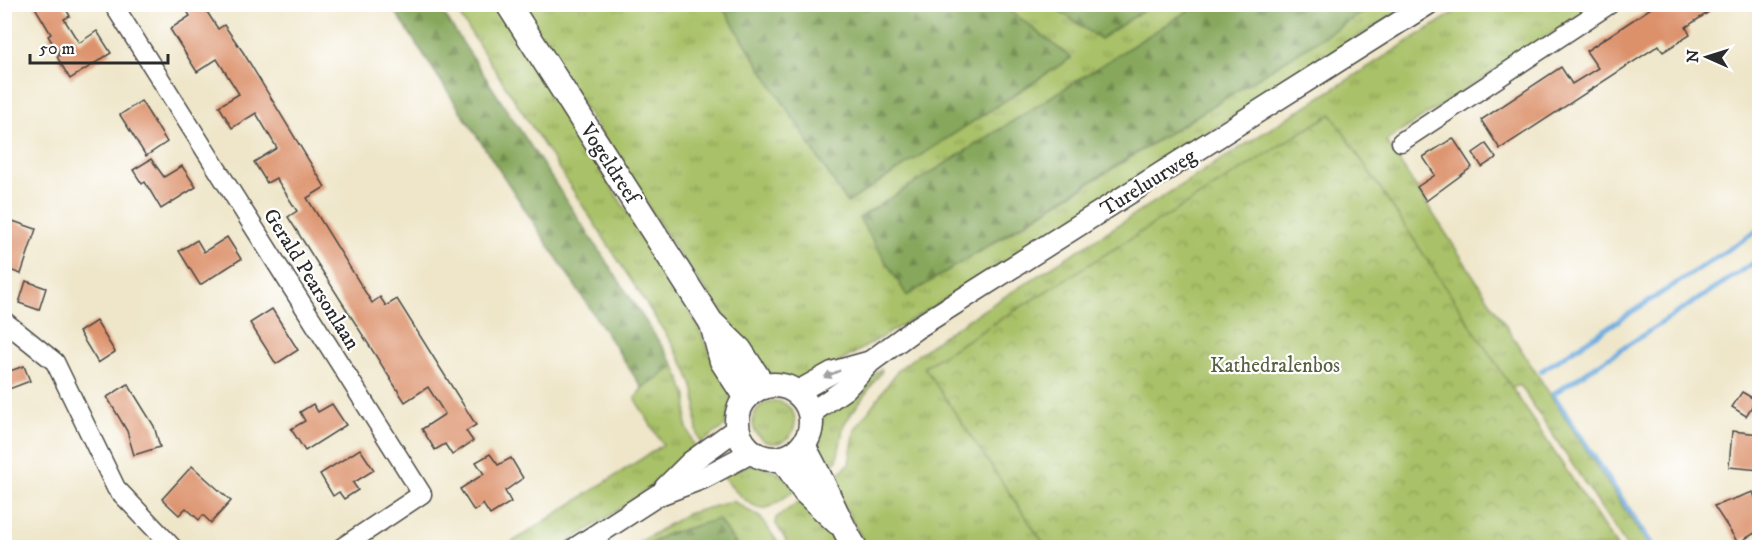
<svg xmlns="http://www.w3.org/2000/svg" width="1764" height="552" font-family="'IM FELL DW Pica',serif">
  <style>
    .grass { fill: url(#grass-tufts); stroke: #6a7649; stroke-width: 1.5 }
    .forest { fill: url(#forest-firs); stroke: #586944; stroke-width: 1.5 }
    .park { fill: url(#park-crowns); stroke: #6a7649; stroke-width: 1.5 }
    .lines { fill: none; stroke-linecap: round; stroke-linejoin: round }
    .stream { stroke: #6babde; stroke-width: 5 }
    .building { fill: #dc916a }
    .minor-casing { stroke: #484743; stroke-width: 21 }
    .tertiary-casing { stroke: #484743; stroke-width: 24 }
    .secondary-casing { stroke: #484743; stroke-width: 27 }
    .minor { stroke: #fff; stroke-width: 18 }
    .tertiary { stroke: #fff; stroke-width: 21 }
    .secondary { stroke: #fff; stroke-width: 24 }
    .oneway { fill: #a0a0a0 }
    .labels { text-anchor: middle; stroke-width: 4.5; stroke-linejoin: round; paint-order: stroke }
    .street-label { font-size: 21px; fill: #2b2b2b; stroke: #fff }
    .park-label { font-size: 21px; fill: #576040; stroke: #fff }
  </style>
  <defs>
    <pattern id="grass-tufts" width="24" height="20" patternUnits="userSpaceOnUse" patternTransform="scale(1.5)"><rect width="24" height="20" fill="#a9c167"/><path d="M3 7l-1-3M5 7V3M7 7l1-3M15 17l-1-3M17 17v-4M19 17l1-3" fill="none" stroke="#8a9d55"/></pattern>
    <pattern id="forest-firs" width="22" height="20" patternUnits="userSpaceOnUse" patternTransform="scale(1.5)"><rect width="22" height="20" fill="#86a75c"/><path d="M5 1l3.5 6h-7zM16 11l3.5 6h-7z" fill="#6e884c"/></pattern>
    <pattern id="park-crowns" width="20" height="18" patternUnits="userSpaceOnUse" patternTransform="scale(1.5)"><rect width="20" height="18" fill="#a9c167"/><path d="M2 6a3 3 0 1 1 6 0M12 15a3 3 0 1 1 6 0" fill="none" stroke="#8a9d55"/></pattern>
  </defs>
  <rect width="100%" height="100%" fill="#fff"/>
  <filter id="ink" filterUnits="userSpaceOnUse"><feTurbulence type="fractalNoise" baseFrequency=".0167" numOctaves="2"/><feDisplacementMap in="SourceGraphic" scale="12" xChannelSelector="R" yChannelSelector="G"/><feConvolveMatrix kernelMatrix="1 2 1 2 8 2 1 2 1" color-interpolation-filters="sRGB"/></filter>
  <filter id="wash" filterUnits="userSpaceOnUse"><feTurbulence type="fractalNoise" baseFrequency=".008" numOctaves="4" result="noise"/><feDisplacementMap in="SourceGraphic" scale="24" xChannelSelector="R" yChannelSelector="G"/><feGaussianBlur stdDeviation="1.35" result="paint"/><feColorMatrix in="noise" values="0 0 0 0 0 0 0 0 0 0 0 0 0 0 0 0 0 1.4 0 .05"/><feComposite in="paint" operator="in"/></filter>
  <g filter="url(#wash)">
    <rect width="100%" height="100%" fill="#efe6c9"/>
    <g class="grass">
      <path d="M453,5H496L691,313L732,398L725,426L701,443C693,427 698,412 695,395C691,376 681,359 671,342Z"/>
      <path d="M518,5H721L847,203L1071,58L1003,5H1051L1099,38L1152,5H1197L859,218L975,255L1374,5H1402L1391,16L933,307L809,380L796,382L769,374L685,263Z"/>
      <path d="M1466,5H1596L1386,141L1649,547H1627L1520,385L1074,547H866L831,480L849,464L855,429L899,369L944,335Z"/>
      <path d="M675,366L687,397L686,425L696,450L628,504L561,547L503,548L663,445L635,399L642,388Z"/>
      <path d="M881,369L882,371L844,424L837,460L824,472L814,449L824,414Z"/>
      <circle cx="774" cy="422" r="21"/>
      <path d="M751,464C772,468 783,473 796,490C787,495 776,505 767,508C752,512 729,485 722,475Z"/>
      <path d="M803,499L839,547H790L776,524V518Z"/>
      <path d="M733,501L761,518L781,547H738L718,519L665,535L646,547L630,548L687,514Z"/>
    </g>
    <g class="forest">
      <path d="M391,5H438L675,366L642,388Z"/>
      <path d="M721,5H1003L1071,58L847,203Z"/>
      <path d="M1051,5H1152L1100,39Z"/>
      <path d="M1197,5H1374L907,296L859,218Z"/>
      <path d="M718,519L738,547H646L665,535Z"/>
    </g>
    <path class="park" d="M1331,114L1366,167L1617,547H1046L924,367Z"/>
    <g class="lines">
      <g class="stream">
        <path d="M1541,371L1760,229"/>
        <path d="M1654,548L1553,394L1755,262"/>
      </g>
    </g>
    <g id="blocks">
      <g class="building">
        <path d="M33,4H63L70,16L64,19L79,43L97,31L111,53L70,79L57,57L60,55L48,36L51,34Z"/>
        <path d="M183,4H202L218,29L224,25L243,52L325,187L307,198L372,303L380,297L386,306L397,299L476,425L466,431L473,441L452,455L445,444L435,450L422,429L445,414L428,387L405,402L288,217L297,211L276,178L267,183L254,162L277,148L256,113L232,128L219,106L239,94L217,59L197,72L170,29L190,16Z"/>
        <path d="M1657,4H1721L1686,27L1690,35L1663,52L1659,45L1500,149L1481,120L1561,67L1572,84L1598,68L1586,51Z"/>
        <path d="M141,101L167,142L146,156L120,115Z"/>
        <path d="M1453,138L1472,167L1426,201L1417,187L1435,175L1423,157Z"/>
        <path d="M1486,144L1496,158L1482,167L1473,153Z"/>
        <path d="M151,159L164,177L182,166L196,187L161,209L145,182L142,184L133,170Z"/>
        <path d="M4,218L36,229L21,274L4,268Z"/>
        <path d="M227,237L241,259L200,285L179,251L197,240L204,252Z"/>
        <path d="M26,281L46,288L39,310L19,303Z"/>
        <path d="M272,309L298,350L276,364L250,323Z"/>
        <path d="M96,321L115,352L98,363L79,332Z"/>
        <path d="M24,366L30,381L4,391V373Z"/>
        <path d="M128,384L154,426L160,447L134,455L127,431L107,397Z"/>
        <path d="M1742,392L1756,400L1746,416L1732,407Z"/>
        <path d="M313,404L318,412L332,404L346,425L305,451L291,429L305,421L300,412Z"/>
        <path d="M1732,431L1760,434V470L1729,467Z"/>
        <path d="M360,449L374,470L353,483L358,490L344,499L339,492L333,496L320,474Z"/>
        <path d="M490,454L498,465L511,458L523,478L505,491L511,502L490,515L483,504L474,511L460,489L484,474L476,462Z"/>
        <path d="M192,466L231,501L211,523L203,515L199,520L186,508L179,515L162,499Z"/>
        <path d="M1753,492L1760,511V530L1738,543L1714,506Z"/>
      </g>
    </g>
  </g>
  <g filter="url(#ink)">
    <use href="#blocks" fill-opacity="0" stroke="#484743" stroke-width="1.5"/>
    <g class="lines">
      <g class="minor-casing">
        <g id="minor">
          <path d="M113,4L422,494L341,548"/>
          <path d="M1401,142L1610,4"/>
          <path d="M4,321L55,362L116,488L173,548"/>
        </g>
      </g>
      <g class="tertiary-casing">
        <g id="tertiary">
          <path d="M797,392L833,372L869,362"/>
          <path d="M811,413L845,389L870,362L915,329L1428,4"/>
          <path d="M665,488L691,462L738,428"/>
          <path d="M576,548L658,495L703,478L752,452"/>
        </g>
      </g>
      <g class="secondary-casing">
        <g id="secondary">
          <path d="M508,4L711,322L740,350L764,387"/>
          <path d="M712,324L722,361L746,398"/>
          <circle cx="774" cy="422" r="37"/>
          <path d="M803,446C823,479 835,515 855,548"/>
          <path d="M782,458L805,492L837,522"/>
        </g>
      </g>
      <use href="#minor" class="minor"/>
      <use href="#tertiary" class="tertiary"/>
      <use href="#secondary" class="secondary"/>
    </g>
    <defs><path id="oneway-solid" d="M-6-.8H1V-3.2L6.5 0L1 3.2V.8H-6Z" transform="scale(1.5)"/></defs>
    <use class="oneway" href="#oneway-solid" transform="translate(832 374) rotate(156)"/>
  </g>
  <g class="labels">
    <g class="street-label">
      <text transform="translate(610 163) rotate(57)" y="7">Vogeldreef</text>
      <text transform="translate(1148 182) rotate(-32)" y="7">Tureluurweg</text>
      <text transform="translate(312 279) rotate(58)" y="7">Gerald Pearsonlaan</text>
    </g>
    <g class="park-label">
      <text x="1275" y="372">Kathedralenbos</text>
    </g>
  </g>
  <rect width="1764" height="552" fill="none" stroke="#fff" stroke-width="24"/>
  <g transform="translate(1707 57) rotate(273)" stroke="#ffffff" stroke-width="4.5" paint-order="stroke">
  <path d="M0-4.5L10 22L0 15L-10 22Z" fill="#2b2b2b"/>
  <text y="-9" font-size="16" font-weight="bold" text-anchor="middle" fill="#2b2b2b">N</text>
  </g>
  <path d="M30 54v9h138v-9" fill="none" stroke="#2b2b2b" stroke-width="3"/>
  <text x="39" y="54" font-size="18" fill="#2b2b2b" stroke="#ffffff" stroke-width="4.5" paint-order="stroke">50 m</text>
</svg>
